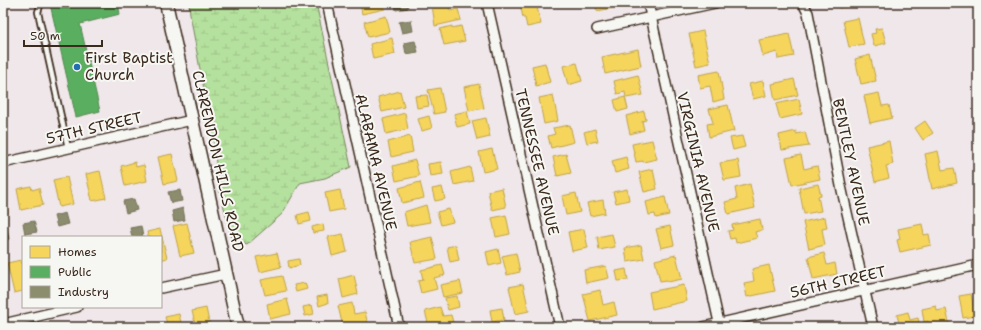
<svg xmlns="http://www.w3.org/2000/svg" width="981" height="330" font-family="'Shantell Sans',sans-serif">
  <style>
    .wetland { fill: url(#wetland-marsh); stroke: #78865e }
    .homes { fill: #f6d55c; stroke: #bea249 }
    .public { fill: #5aae61; stroke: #51864d }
    .industry { fill: #8c8c6e; stroke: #746f56 }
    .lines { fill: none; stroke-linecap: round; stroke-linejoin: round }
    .service-casing { stroke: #3b2a1e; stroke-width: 8 }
    .minor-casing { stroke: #3b2a1e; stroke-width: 12 }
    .tertiary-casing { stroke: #3b2a1e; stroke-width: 15 }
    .service { stroke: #f6f6f2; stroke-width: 4.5 }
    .minor { stroke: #f6f6f2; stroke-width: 9 }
    .tertiary { stroke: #f6f6f2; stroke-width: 12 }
    .poi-dot { fill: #1f6fb2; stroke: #f6f6f2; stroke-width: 1.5 }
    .labels { text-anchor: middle; stroke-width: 4; stroke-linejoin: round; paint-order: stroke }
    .poi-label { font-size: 15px; fill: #3b2a1e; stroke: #f6f6f2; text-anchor: start }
    .street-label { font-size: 15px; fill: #3b2a1e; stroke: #f6f6f2 }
  </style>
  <defs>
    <pattern id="wetland-marsh" width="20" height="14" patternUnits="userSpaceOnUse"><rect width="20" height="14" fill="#b5e19e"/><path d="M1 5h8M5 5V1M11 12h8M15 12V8" fill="none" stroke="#9dc188"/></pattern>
  </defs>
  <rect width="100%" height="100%" fill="#f0e7ea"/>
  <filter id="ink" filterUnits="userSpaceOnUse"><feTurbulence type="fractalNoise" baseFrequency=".025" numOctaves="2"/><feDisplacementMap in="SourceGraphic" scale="8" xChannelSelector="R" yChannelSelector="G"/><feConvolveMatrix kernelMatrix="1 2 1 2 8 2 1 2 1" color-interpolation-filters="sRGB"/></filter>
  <g filter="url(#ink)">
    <path class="wetland" d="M189,3H316L351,167L325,178L300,183L282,214L247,245L232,239L218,184L213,133L199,64L190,14Z"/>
    <g class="homes">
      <path d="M360,3H383L385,9L362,14Z"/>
      <path d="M441,3H448L450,11L458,9L461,20L435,26L432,5Z"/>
      <path d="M520,3H536L541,24L527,27L525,18H523Z"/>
      <path d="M595,3H617L618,7L597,11Z"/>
      <path d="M838,3H854V5L839,8Z"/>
      <path d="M386,16L390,32L368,37L364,22Z"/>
      <path d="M858,18L864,44L849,47L843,21Z"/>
      <path d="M452,26V28L461,26L465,41L444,45L440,29Z"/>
      <path d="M882,28L886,43L874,46L871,34L876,33L875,29Z"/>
      <path d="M703,31L710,63L696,66L689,34Z"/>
      <path d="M789,34L794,56L778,59L777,52L763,56L759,40Z"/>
      <path d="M392,38L395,54L373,59L370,44Z"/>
      <path d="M638,49L641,66L605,74L602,57Z"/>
      <path d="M870,55L876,81L861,84L855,59Z"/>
      <path d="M545,63L550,82L536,86L532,66Z"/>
      <path d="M577,63L582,81L568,85L563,66Z"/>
      <path d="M719,71L724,99L713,102L710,86L700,88L698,75Z"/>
      <path d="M638,75L643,95L626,98L625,92L617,94L614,81Z"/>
      <path d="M794,79L798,95L775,100L772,84Z"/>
      <path d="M763,81L766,96L753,99L749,84Z"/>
      <path d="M479,84L484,108L469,111L464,87Z"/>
      <path d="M440,88L445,112L434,114L428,90Z"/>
      <path d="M400,91L404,107L382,112L378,97Z"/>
      <path d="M879,93L882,106L889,105L892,118L870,123L864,96Z"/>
      <path d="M427,95L429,106L417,108L415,96Z"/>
      <path d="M553,95L558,121L544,124L539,98Z"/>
      <path d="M625,97L628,109L617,112L614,100Z"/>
      <path d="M799,99L802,114L780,119L776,104Z"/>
      <path d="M728,105L734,131L709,137L707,124L713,123L709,109Z"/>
      <path d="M467,111L470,124L457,127L454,114Z"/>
      <path d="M644,111L646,120L642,121L644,130L630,134L626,116Z"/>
      <path d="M405,113L408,129L386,134L383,119Z"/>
      <path d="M429,116L432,128L422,131L418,119Z"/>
      <path d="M486,118L490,137L477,140L472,121Z"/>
      <path d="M925,121L933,133L923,140L915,128Z"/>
      <path d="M570,125L574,142L551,148L548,136L555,134L553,128Z"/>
      <path d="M595,129L598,141L587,143L584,132Z"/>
      <path d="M796,131V134L805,132L809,146L782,150L779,135Z"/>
      <path d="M410,136L413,152L391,157L388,142Z"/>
      <path d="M742,136L745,147L733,150L730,138Z"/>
      <path d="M652,140L657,159L643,162V161L636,162L632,144Z"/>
      <path d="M889,141L893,164L886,166L889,178L875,182L867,146Z"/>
      <path d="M492,149L497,169L483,172L479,152Z"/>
      <path d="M938,151L942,170L954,168L957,183L932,189L925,154Z"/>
      <path d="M172,154L178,181L164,184L158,157Z"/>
      <path d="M566,154L571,173L557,176L553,157Z"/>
      <path d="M801,155L804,169L817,166L820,179L792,185L786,158Z"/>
      <path d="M626,157L629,169L615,173L612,161Z"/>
      <path d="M415,160L419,176L396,181L393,166Z"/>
      <path d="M738,160L741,177L724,180L720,163Z"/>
      <path d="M135,162L136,167L144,165L147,181L125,186L121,166Z"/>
      <path d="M441,162L443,174L430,176L428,164Z"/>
      <path d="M470,167L473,181L454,185L451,172Z"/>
      <path d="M653,169L657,189L644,192L639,172Z"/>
      <path d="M100,171L106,198L92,201L86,174Z"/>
      <path d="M67,177L73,204L59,207L53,180Z"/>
      <path d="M420,182L424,198L402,203L399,188Z"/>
      <path d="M750,184L755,208L728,214L725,202L737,199L735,188Z"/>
      <path d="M818,184L821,195L818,196L821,211L804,214L799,188Z"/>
      <path d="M31,186L32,190L39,188L43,205L21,210L17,189Z"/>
      <path d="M442,187L445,199L435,201L432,189Z"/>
      <path d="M502,188L506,207L492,210L488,191Z"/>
      <path d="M627,189L629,200L616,203L613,192Z"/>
      <path d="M340,190L344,209L329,212L325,193Z"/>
      <path d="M576,193L580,212L566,215L562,196Z"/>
      <path d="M5,196L8,213L3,214V197Z"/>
      <path d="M665,197L669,215L656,218L655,214L649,215L646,202Z"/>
      <path d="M603,200L605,213L590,216L587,203Z"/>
      <path d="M426,205L430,222L407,226L404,212Z"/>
      <path d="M449,209L453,222L441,225L437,212Z"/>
      <path d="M309,212L311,221L299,224L297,215Z"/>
      <path d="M506,215L510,234L496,237L492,218Z"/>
      <path d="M825,217L827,228L822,229L825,245L809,249L803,222Z"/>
      <path d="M760,219L762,230L755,232L757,238L736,243L735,238L730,239L728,231L733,230L732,225Z"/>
      <path d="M187,223L194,253L180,256L173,226Z"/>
      <path d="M323,224L324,231L313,233L312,227Z"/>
      <path d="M922,224L924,235L929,234L931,245L900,252L897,240L900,239L898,229Z"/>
      <path d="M670,226L674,245L661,248L656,229Z"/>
      <path d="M160,229L167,258L161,260V237H148L147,232Z"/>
      <path d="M584,229L588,248L572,251L568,232Z"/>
      <path d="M343,234L347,252L332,256L328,237Z"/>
      <path d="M612,234L615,247L599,250L597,237Z"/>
      <path d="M432,237L437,259L415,263L410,242Z"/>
      <path d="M456,245L459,260L450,262L447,247Z"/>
      <path d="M641,245L644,259L627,262L625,248Z"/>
      <path d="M498,249L501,263L489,266L486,252Z"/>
      <path d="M277,253L281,267L260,272L256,257Z"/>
      <path d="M516,253L520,272L507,275L502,256Z"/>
      <path d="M824,253L827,265L835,263L837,274L813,279L808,257Z"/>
      <path d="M676,255L682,279L668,282L667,280L660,281L655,260Z"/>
      <path d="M299,259L300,265L289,268L288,261Z"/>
      <path d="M21,260L23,270V291L14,293L7,263Z"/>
      <path d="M442,265L445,275L434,278L437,289L421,293L418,281L423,280L421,270Z"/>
      <path d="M769,265L775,291L747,297L744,283L754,281L752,269Z"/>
      <path d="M606,266L609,278L586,283L584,270Z"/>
      <path d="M626,269L628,280L618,281L616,271Z"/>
      <path d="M354,275L358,294L343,298L339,279Z"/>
      <path d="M282,276L286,291L265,295L261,280Z"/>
      <path d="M460,281L463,293L443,297L440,285Z"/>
      <path d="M305,283L307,289L296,292L294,285Z"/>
      <path d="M523,284L529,311L515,314L509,287Z"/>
      <path d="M684,285L687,301L652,309L649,292Z"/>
      <path d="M600,290L603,305L614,302L617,315L590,321L583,294Z"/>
      <path d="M971,294L975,316L963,318L959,296Z"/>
      <path d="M327,295L328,303L319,306L317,297Z"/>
      <path d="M457,296L459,307L448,310L445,298Z"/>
      <path d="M287,299L291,314L270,319L267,304Z"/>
      <path d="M352,303L354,314L365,312L368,325L360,327H343L338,306Z"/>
      <path d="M312,305L314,314L305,316L303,307Z"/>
      <path d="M936,306L937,311L946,309L950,327H929L928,321L924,322L922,309Z"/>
      <path d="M440,307L443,316L451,315L454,326L429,327L425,311Z"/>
      <path d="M206,308L210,327H196L192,311Z"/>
      <path d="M502,308L504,320L492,322L490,310Z"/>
      <path d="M908,312L910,320L918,318L920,327H900L897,315Z"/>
      <path d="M179,314L182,327H168L165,317Z"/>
      <path d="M501,322L503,327H482V326Z"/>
    </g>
    <path class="public" d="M56,3H118L120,14L80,24L100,111L76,117L50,4Z"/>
    <g class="industry">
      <path d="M395,3H407L408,8L396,10Z"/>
      <path d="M411,20L413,31L402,33L399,22Z"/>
      <path d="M415,41L418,52L406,54L404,43Z"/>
      <path d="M180,190L182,201L171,203L168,192Z"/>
      <path d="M134,199L137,210L126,213L123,201Z"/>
      <path d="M183,208L185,220L174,222L172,211Z"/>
      <path d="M65,213L68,224L57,227L54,216Z"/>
      <path d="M34,221L37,232L25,234L23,223Z"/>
      <path d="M141,226L143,237H132L130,228Z"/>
      <path d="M7,228L9,239L3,241V229Z"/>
    </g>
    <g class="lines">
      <g class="service-casing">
        <path id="service" d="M41,3L38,12L68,148"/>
      </g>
      <g class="minor-casing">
        <g id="minor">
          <path d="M327,3L399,327"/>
          <path d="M487,3L560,327"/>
          <path d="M648,3L720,327"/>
          <path d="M803,3L808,13L841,186L873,327"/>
          <path d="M597,29L715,3"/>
          <path d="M3,163L192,120"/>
          <path d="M161,288L226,274"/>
          <path d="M3,324L77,307"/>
          <path d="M703,327L978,265"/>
        </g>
      </g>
      <g class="tertiary-casing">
        <path id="tertiary" d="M166,3L238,327"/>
      </g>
      <use href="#service" class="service"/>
      <use href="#minor" class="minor"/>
      <use href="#tertiary" class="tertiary"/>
    </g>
  </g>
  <circle class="poi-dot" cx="77" cy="67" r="4"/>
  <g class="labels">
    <g class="poi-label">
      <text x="85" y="63">First Baptist<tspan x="85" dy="17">Church</tspan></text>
    </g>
    <g class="street-label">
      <text transform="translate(94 128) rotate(-13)" y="5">57TH STREET</text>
      <text transform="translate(218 161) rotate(77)" y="5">CLARENDON HILLS ROAD</text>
      <text transform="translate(376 162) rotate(77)" y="5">ALABAMA AVENUE</text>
      <text transform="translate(537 162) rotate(77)" y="5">TENNESSEE AVENUE</text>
      <text transform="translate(698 162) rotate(77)" y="5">VIRGINIA AVENUE</text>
      <text transform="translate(851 162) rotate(78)" y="5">BENTLEY AVENUE</text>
      <text transform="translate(838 282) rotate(-13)" y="5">56TH STREET</text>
    </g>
  </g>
  <rect width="981" height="330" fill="none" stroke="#f6f6f2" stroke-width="16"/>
  <rect x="8" y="8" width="965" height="314" fill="none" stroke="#3b2a1e" stroke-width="1.5" filter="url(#ink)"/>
  <rect x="22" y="236" width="140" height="72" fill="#f6f6f2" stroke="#aba49d"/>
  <rect x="30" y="246" width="20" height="12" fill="#f6d55c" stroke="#aba49d"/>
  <text x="58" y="256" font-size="12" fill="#3b2a1e">Homes</text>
  <rect x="30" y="266" width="20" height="12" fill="#5aae61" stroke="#aba49d"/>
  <text x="58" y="276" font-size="12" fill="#3b2a1e">Public</text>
  <rect x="30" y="286" width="20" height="12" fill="#8c8c6e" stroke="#aba49d"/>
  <text x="58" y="296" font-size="12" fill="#3b2a1e">Industry</text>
  <path d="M24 40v6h78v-6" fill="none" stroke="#3b2a1e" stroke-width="2"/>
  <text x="30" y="40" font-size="12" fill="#3b2a1e" stroke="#f6f6f2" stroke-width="3" paint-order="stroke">50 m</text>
</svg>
